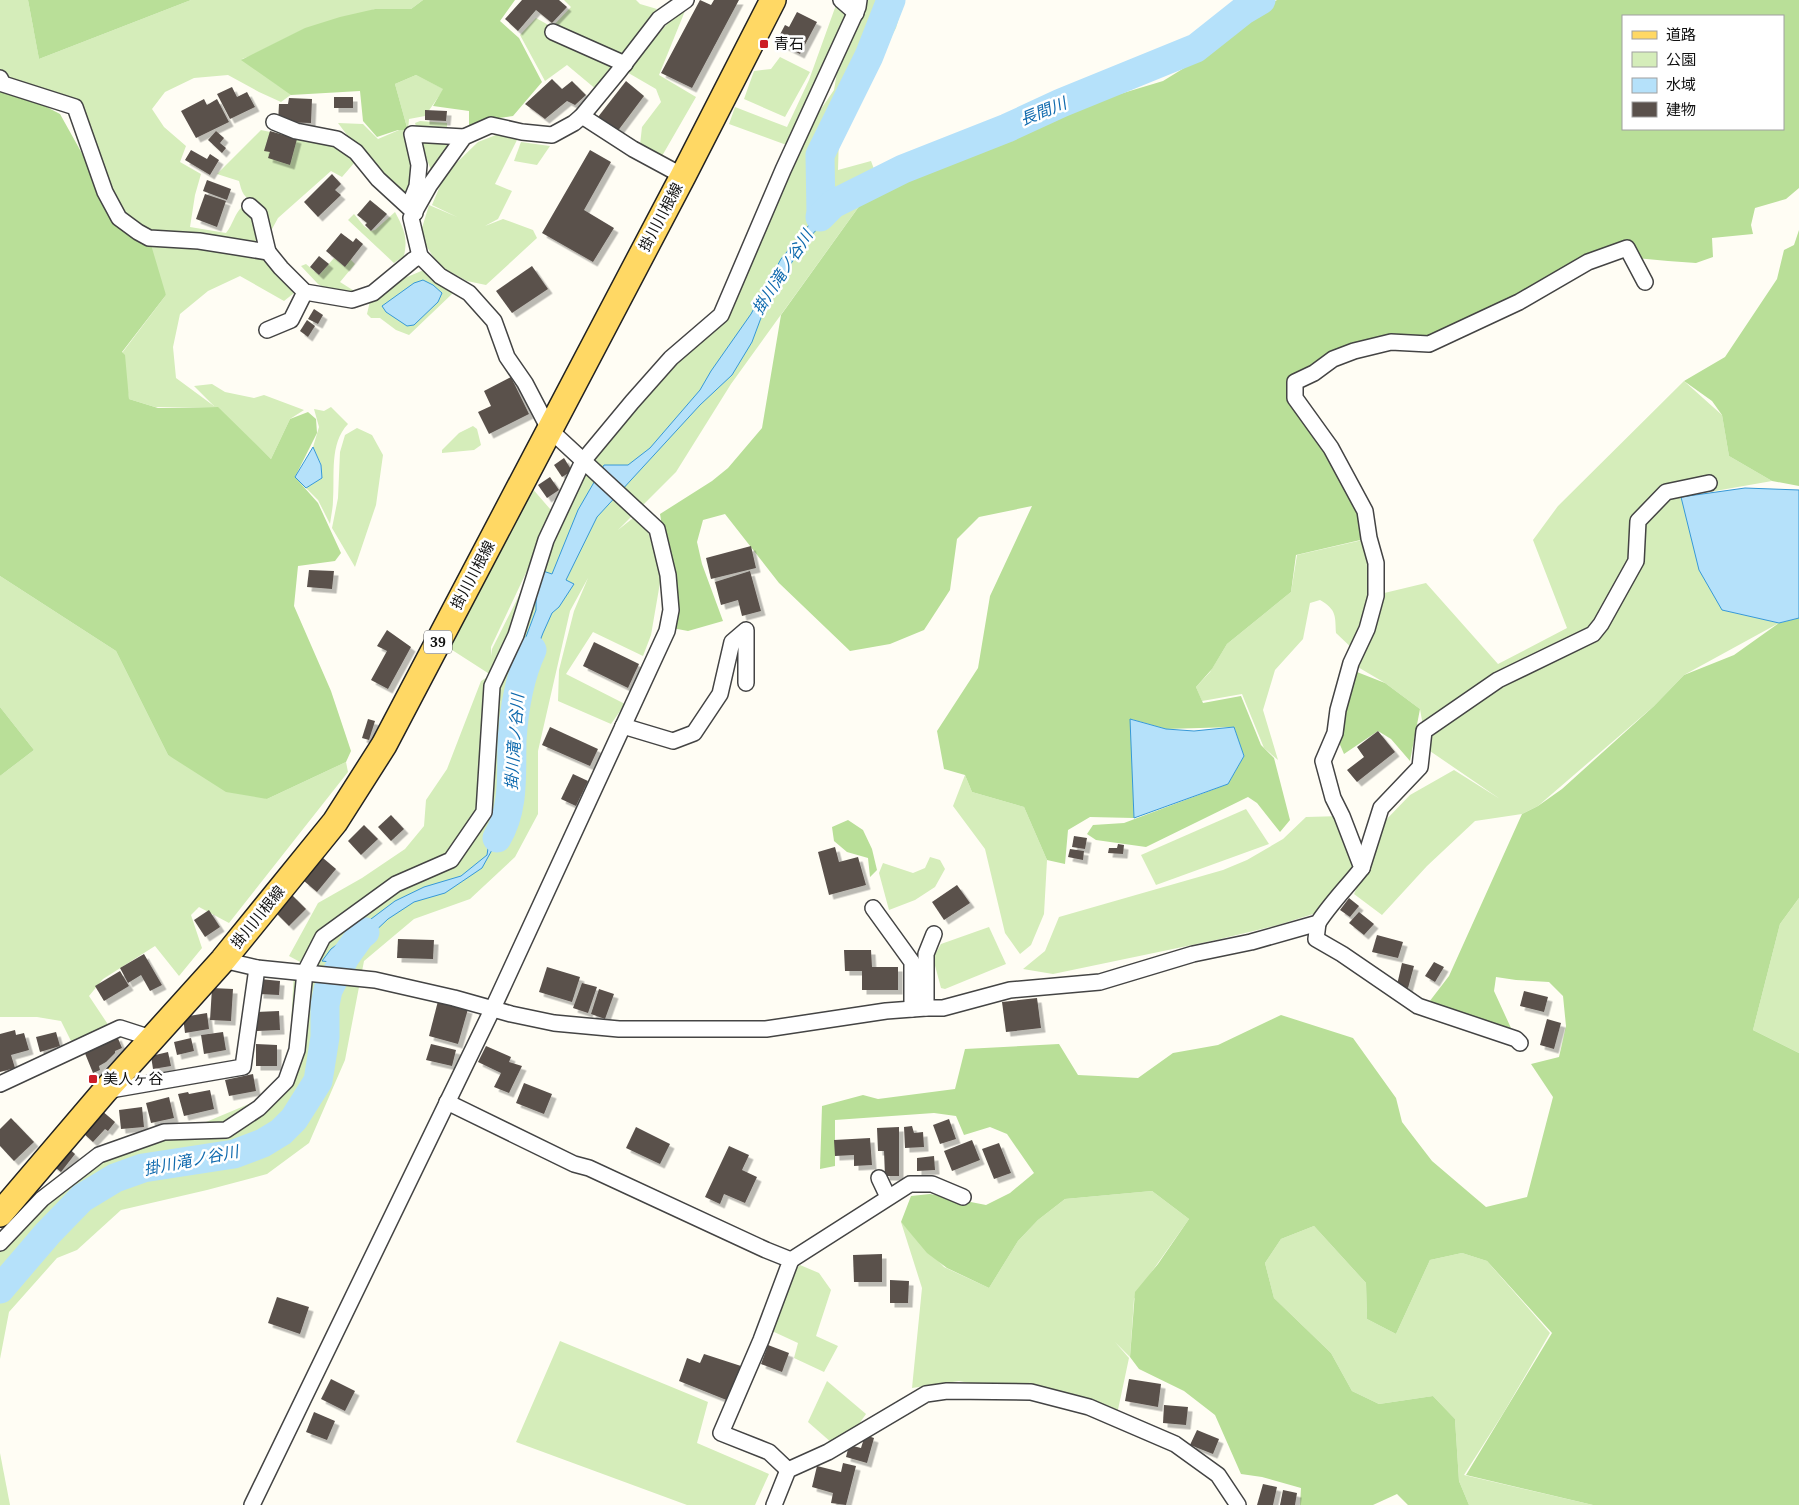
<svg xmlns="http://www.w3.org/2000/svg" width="1799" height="1505" font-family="'Noto Serif','Noto Sans JP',serif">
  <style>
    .green { fill: #d5edba; fill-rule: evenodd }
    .forest { fill: #b9df98; fill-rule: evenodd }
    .water { fill: #b5e1fa; stroke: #3698d7 }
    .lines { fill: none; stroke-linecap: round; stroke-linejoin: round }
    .river { stroke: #b5e1fa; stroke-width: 29 }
    .building { fill: #5a514c; filter: url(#shadow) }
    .minor-casing { stroke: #444; stroke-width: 18 }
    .primary-casing { stroke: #222; stroke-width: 28 }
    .minor { stroke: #fff; stroke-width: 15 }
    .primary { stroke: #ffd864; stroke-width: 25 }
    .poi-dot { fill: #cc1d27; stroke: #fff; stroke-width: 2 }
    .labels { text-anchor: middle; stroke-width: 5; stroke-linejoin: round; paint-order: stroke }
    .shield { fill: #fff; stroke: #585858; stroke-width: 1 }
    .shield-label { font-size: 14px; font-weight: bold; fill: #111 }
    .poi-label { font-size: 15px; fill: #111; stroke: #fff; text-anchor: start }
    .street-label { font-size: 15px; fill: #111; stroke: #fff }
    .water-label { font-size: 16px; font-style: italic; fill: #0f6aae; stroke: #fff }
  </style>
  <defs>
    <filter id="shadow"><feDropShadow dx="4.5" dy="4.5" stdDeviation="0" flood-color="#0004"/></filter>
  </defs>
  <rect width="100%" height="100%" fill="#fffdf4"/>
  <g class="green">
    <path d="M0,0H28L39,59L191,0H423L411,9H375L242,59L276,84L292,94L281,102L259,92L228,75L194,78L165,92L152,109L164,127L186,146L180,162L201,174L195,195L190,227L226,233C233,225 234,214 242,207L255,210L258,226L303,286L284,301L240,276L208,291L180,314L173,347L176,378L214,406L194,386L212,384L225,392L254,398L264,395L304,410L290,419L271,459L216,407H155L129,399L122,353L166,295L119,218L75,107L8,86L0,74Z"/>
    <path d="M564,0H636L640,4L657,9L597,90L567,65L545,81L520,35L536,18L552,27L571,7Z"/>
    <path d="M832,0H904L896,28L870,77L855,101L839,135L838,170L871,161L878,180L731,384L676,472L618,530L633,518L648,531L661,577L651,635L643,656L593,632L566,674L625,704L611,724L558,701L559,670L574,611L588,578L570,611L538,751V814L515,857L470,899L414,919L364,961L345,1060L309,1143L267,1174L207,1190L121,1210L77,1250L57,1258L9,1312L0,1359V1231L32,1196L55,1184L118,1143L206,1122L268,1096L289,1058L294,972L302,963L289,956L318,903L362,878L405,849L424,826L426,800L447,769L481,681L491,675L449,648L531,487L557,517L632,402L718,305L793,150L834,90L837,72L792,147L729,124L735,107L787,127L809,80L836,5ZM554,526L492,649L491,656V647L533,558Z"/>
    <path d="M687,6L659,75L696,97L662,156L640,145L642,127L661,102L656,89L625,71L677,13Z"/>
    <path d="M780,57L810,72L785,117L744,99L754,71L771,69Z"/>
    <path d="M416,75L444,89L425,116L409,119L408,131L417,167L404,200L353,143L338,123L363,124L378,139L399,130L408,131L395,84Z"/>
    <path d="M420,121L447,123V136L453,141L431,170L427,160L415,123Z"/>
    <path d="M261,130L332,145L355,162L342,177L331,171L278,218L266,240L262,231L260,204C245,198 243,197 239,181L217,174Z"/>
    <path d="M496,135L518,138L495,184L512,191L498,219L485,226L503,219L533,230L537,238L486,285L467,281L439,266L425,244L422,228L429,205L457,217L432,205L445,174L478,142Z"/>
    <path d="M521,142L550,146L537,165L514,161Z"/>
    <path d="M395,212C404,229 408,237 404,256L394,263L348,220L354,214L364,226L371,231L375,230Z"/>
    <path d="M334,258L344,266L350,259L355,264L340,282L359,294L337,295L318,284L301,266L306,264L319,275Z"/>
    <path d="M426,269L453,293L409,335L396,330L380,318H371L367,314L370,301L393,283Z"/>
    <path d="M1684,381L1722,415L1729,456L1772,481L1681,497L1722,610L1779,623L1684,675L1654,706L1538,806L1522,814L1475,821L1427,866L1382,915L1354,894L1368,862L1381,825L1410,795L1454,770L1500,799L1427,749L1420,709L1385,683L1351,663L1356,652L1336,633C1335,616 1337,610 1320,600L1310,603L1303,639L1275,670L1263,710L1278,760L1264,748L1242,694L1202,701L1196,687L1210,672L1227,644L1291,592L1297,555L1367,539L1376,595L1426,583L1498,664L1567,628L1533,540L1558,506Z"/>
    <path d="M331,407L348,424C329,444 335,475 333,500C333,508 331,516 330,524L318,500L306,488L322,478L321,464L313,447L319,427L314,409L324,411Z"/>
    <path d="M473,426L477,429L481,445L474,450L442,453V450L459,433Z"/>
    <path d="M357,428L372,435L383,455L376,505L355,567L332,528L338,498L340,452L345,435Z"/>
    <path d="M0,576L116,651L168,755L267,799L346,762L348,772L229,923L199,907L191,915L202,948L179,976L155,946L103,979L89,996L109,1026L71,1041L61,1021L37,1017H0V776L34,750L0,707Z"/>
    <path d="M965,775L972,792L1024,807L1047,860L1044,914L1031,945L1020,954L1005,933L985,849L953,806Z"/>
    <path d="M1246,809L1269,844L1156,885L1141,855Z"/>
    <path d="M1342,816L1362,868L1326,910L1278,925L1216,940L1053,974L1023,969L1045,951L1059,917L1223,870L1247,860L1283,839L1306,817Z"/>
    <path d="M930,857L940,860L945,869L935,887L915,900L889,910L879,873L883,863L913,873L925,868Z"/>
    <path d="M1799,898V1053L1753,1030L1780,924Z"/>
    <path d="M989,927L1006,964L945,989L941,988L933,958L941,944Z"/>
    <path d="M1152,1191L1189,1219L1153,1270L1134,1299L1130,1357L1115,1342L1129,1358L1116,1419L1072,1403L959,1381L912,1388L922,1288L901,1222L944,1267L989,1288L1018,1241L1038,1220L1065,1199Z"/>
    <path d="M1314,1226L1366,1283L1367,1319L1396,1334L1430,1260L1462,1253L1487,1261L1550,1333L1504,1412L1464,1475L1593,1505H1469L1459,1481L1455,1419L1433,1396L1379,1404L1352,1391L1331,1353L1274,1298L1265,1263L1281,1239Z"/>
    <path d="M800,1265L819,1273L831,1290L816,1336L838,1346L824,1372L794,1358L798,1343L772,1331L797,1268Z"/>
    <path d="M560,1341L708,1402L697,1443L769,1474L755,1505H687L516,1442Z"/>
    <path d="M827,1381L866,1414L859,1424L832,1443L808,1422Z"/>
    <path d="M0,1453L10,1505H0Z"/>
  </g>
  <g class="forest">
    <path d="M28,0H191L39,59Z"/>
    <path d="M423,0H515L500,21L519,38L542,82L513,116L491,119L469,126V111L433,106L443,89L416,75L395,84L408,131L398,130L377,137L363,121L360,91L291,95L241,60L305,28L340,17L375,9H411Z"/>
    <path d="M1277,0H1799V188L1786,199L1755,208L1751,225L1753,234L1712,238L1713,257L1696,263L1668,261L1636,258L1626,249L1429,344L1391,342L1293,382L1355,492L1369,538L1296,555L1291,592L1227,644L1212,669L1196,687L1203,703L1241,696L1261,745L1274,758L1290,820L1280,832L1257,803L1248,797L1146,847L1096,840L1087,834L1093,825L1124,823L1228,784L1244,756L1234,727L1166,729L1131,719L1134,818L1090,817L1068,830L1065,864L1047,860L1024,807L972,792L965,775L944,769L937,731L978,668L990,596L1032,506L979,517L957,539L950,590L924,630L890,644L850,651L779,583L725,514L703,520L697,542L702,564L723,621L688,631L672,628L671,579L660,514L712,481L728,468L762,428L781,315L878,180L1007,128L1163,81L1215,49L1267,6ZM1623,16H1783V129H1623Z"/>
    <path d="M0,75L3,84L60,114L118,218L149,238L166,295L122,352L125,355L129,399L158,408L218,407L271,459L290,419L308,412L316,419L317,433L295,477L318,503L341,553L335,561L298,566L294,606L331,691L351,751L346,762L267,799L226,792L168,755L116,651L0,576Z"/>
    <path d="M1799,230V486L1772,481L1729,456L1722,415L1712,401L1684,381L1725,357L1777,279L1784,250L1794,245Z"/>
    <path d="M1799,618V898L1780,924L1753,1030L1799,1053V1505H1593L1466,1475L1552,1333L1487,1261L1462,1253L1430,1260L1396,1334L1367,1319L1366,1283L1314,1226L1281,1239L1265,1263L1274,1298L1331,1353L1352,1391L1379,1404L1433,1396L1455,1419L1459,1481L1469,1505H1408L1397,1494L1373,1505H1300L1301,1488L1262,1477L1241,1474L1215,1415L1184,1391L1139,1369L1130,1357L1135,1292L1158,1264L1189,1219L1152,1191L1065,1199L1038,1220L1018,1241L989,1288L947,1268L927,1253L901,1222L911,1196L930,1194L986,1205L1010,1193L1034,1173L1007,1134L990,1127L964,1135L956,1116L934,1113L835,1120V1166L820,1169L822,1106L863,1095L878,1099L955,1089L965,1049L1059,1044L1078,1075L1138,1078L1173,1053L1218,1045L1281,1015L1353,1038L1396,1098L1402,1122L1432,1161L1486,1207L1527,1197L1553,1097L1531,1064L1559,1057L1566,1026L1563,996L1549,982L1516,980L1496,977L1494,991L1516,1039L1426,1006L1449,976L1522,814L1538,806L1562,789L1654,706L1684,675L1734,655L1779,623Z"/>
    <path d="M1357,672L1385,683L1420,709L1410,761L1391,739L1378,731L1344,754L1335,733L1338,710Z"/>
    <path d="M0,707L34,750L0,776Z"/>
    <path d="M848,820L863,830L872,849L877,870L870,877L868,858L847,852L834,841L832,827Z"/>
  </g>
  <g class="water">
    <path d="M856,188L805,242L768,299L752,342L732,375L700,405L597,517L566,580L574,584L559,607L552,613L543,633L523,685L512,689L514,669L536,610V591L543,571L552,574L578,510L604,465H628L650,448L700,390L711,371L751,314L781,259L828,202Z"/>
    <path d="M423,280L433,285L442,293L438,302L414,325L407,326L386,312L382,306L414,283Z"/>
    <path d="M313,447L321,465L322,478L306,488L295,477Z"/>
    <path d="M1745,488L1799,490V618L1779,623L1722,610L1699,570L1681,497Z"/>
    <path d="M1130,719L1166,729L1194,731L1234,727L1244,756L1228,784L1134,818Z"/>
    <path d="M513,731L508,821L482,868L445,893L414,902L388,919L352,953L348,964L322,961L331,949L395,901L424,887L461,876L487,855L490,835L504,799L509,741Z"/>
  </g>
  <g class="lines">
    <g class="river">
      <path d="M821,215L820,155L869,56L891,0"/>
      <path d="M820,217L833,204L903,169L1007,128L1061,103L1196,48L1244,10L1261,0"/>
      <path d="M497,838C515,808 511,773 512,740C514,709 519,678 532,650"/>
      <path d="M0,1289L48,1233L82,1198L115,1178L143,1168L234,1154L263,1143L281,1132L294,1119L318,1081L325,1037V1005L328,990L345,957L360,936L365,932"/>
    </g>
  </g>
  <g class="building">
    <path d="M522,0H559L567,7L552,23L536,10L518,31L505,19Z"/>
    <path d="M700,0L711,5L714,0H739L692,88L661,73Z"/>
    <path d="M797,12L817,22L800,54L776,42L785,25L789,27Z"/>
    <path d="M552,79L562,89L572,81L586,95L575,105L567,101L545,119L525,104Z"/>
    <path d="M626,81L644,96L617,132L598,117Z"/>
    <path d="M232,87L237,97L247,92L255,107L230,119L217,94Z"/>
    <rect x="334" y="97" width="19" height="11"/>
    <path d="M289,98L312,99L311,123L278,122L279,104H288Z"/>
    <path d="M204,99L207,105L217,99L229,122L196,138L181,111Z"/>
    <path d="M425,110L447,111L446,121L425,120Z"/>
    <path d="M216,131L224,138L220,143L226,148L222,153L208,140Z"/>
    <path d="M270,131L297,139L290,165L268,158L270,152L264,151Z"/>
    <path d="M191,150L207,159L210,154L219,160L210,175L185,160Z"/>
    <path d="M590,150L611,162L584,210L614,228L593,262L542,233Z"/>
    <path d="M332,174L341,184L335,190L341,195L318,217L304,202Z"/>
    <path d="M207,180L231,189L227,200L203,191Z"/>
    <path d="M205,194L226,201L217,227L196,219Z"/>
    <path d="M370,200L387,214L371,231L365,225L367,223L357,215Z"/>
    <path d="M341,233L353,242L356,238L363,244L345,267L326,251Z"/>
    <path d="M319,256L329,264L319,275L310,267Z"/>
    <path d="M532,266L548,289L512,313L496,291Z"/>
    <path d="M314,309L323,315L318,324L308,319Z"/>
    <path d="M307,320L315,326L308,337L300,331Z"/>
    <path d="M511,377L529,414L489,434L478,412L491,406L484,391Z"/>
    <path d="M564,458L572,471L562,477L554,465Z"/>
    <path d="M550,477L559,490L547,498L538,485Z"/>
    <path d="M751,546L756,568L711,579L706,558Z"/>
    <path d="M309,570L334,571L332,589L307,587Z"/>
    <path d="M750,571L761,611L742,616L738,600L721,605L715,582Z"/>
    <path d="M387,630L411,647L388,689L371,680L387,651L377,646Z"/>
    <path d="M594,642L639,664L628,688L583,666Z"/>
    <path d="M368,719L375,721L369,740L362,738Z"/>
    <path d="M550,727L598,749L590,766L542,745Z"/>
    <path d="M1378,731L1395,752L1357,782L1347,770L1364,757L1357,747Z"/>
    <path d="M573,774L588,781L576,806L561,799Z"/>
    <path d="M391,815L404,829L391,841L378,827Z"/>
    <path d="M364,825L378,839L361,855L348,841Z"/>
    <path d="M1074,836L1087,838L1085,849L1072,847Z"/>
    <path d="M1118,844L1124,845L1123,854L1108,853L1109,848H1117Z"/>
    <path d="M835,847L839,862L858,857L866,885L829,895L818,852Z"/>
    <path d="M1070,849L1084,851L1083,860L1068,857Z"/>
    <path d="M323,858L336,869L317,892L304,881Z"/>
    <path d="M957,885L970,903L944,920L932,902Z"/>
    <path d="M292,895L306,909L289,926L275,912Z"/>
    <path d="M1349,898L1359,906L1350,917L1340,910Z"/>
    <path d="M209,910L220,927L205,937L194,920Z"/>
    <path d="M1359,912L1374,924L1364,935L1349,923Z"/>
    <path d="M1377,935L1403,942L1398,958L1372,952Z"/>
    <path d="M398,939L434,940L433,959L397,958Z"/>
    <path d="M844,950H871L872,967H898V990H862V971H845Z"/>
    <path d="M144,954L162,985L150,991L141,975L128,983L120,968Z"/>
    <path d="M1434,962L1444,967L1435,982L1425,976Z"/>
    <path d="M1402,963L1414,966L1408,988L1397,985Z"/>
    <path d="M547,967L580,977L572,1002L539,992Z"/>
    <path d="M120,971L129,986L104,1001L95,986Z"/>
    <path d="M260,979L280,981L279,995L259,994Z"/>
    <path d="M582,983L597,987L588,1013L573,1008Z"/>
    <path d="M212,988L233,989L231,1021L210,1020Z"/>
    <path d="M599,989L614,994L605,1019L591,1014Z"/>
    <path d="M1524,991L1548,997L1544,1012L1520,1006Z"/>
    <path d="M1037,998L1041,1028L1006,1032L1002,1002Z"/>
    <path d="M438,1001L468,1009L458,1044L429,1036Z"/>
    <path d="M279,1011L280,1030L257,1031L256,1012Z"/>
    <path d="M207,1013L209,1029L185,1033L183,1017Z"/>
    <path d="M1547,1019L1561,1023L1554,1049L1540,1045Z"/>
    <path d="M15,1030L16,1035L24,1033L29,1050L11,1055L15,1068L0,1072V1034Z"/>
    <path d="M56,1032L60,1046L40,1052L36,1037Z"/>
    <path d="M223,1032L226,1050L204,1054L201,1035Z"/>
    <path d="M117,1036L122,1048L115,1051V1053L106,1062L99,1066L100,1070L93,1073L84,1051Z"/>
    <path d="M191,1038L194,1051L177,1055L174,1042Z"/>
    <path d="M256,1044L277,1045V1066H256Z"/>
    <path d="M431,1044L456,1050L452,1066L426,1060Z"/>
    <path d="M486,1046L511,1057L509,1062L522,1066L509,1093L494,1087L501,1073L478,1062Z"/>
    <path d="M168,1052L171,1066L153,1069L151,1056Z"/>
    <path d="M253,1074L256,1091L229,1096L225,1080Z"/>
    <path d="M524,1083L552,1094L544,1114L516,1103Z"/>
    <path d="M210,1090L214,1109L184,1116L178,1094L188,1092L189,1094Z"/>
    <path d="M169,1097L174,1118L151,1123L146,1103Z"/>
    <path d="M142,1107L144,1127L121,1129L119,1110Z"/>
    <path d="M101,1110L115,1122L108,1131L105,1129L93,1142L82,1132Z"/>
    <path d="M11,1118L34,1142L14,1161L0,1146V1129Z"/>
    <path d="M949,1119L956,1139L940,1144L933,1125Z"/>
    <path d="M912,1126L914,1133L923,1132L924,1147L905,1148L904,1127Z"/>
    <path d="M636,1127L670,1144L660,1164L626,1148Z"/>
    <path d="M899,1127V1176H885L884,1151H878L877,1128Z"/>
    <path d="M870,1138L872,1165L854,1166V1155L835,1156L834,1140Z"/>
    <path d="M972,1140L980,1160L952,1171L944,1151Z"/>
    <path d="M999,1143L1011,1173L994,1179L982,1149Z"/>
    <path d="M66,1146L75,1154L61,1172L51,1164Z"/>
    <path d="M729,1146L749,1155L742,1170L757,1177L745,1203L724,1194L720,1204L705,1197Z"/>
    <path d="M934,1156L935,1170L917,1171V1158Z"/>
    <path d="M882,1254V1282H854L853,1255Z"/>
    <path d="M890,1280L909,1281L908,1303H890Z"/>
    <path d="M277,1297L309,1307L300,1334L268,1323Z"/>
    <path d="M768,1345L789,1353L782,1372L761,1364Z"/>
    <path d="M704,1354L741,1366L729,1401L679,1381L687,1358L700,1363Z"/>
    <path d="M331,1379L355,1391L345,1411L321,1399Z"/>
    <path d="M1129,1379L1161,1384L1158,1407L1125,1401Z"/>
    <path d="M1164,1405L1188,1407L1186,1425L1163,1423Z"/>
    <path d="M314,1412L335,1421L327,1440L306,1432Z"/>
    <path d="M1197,1430L1219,1439L1213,1454L1190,1445Z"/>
    <path d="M865,1435L874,1438L867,1463L846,1457L849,1445L861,1448Z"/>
    <path d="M843,1463L856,1466L846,1505L831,1503L833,1493L812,1487L817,1466L841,1472Z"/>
    <path d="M1263,1484L1277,1487L1273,1505H1257Z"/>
    <path d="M1283,1490L1297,1493L1295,1505H1280Z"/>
  </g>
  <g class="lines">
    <g class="minor-casing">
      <g id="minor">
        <path d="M841,0L856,13"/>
        <path d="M553,32L625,64"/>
        <path d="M0,78L3,84L75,107L105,192L119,218L138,232L149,238L199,241L268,252L281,268L305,292L352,300L373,293L413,260L420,256L440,276L469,293L494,321L507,357L525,383L549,429L657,529L668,575L671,610L667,631L493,1008L252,1505"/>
        <path d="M582,116L633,149L683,176"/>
        <path d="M274,122L296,131L337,139L356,152L378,179L415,213"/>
        <path d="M250,206L259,214L268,252"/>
        <path d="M409,206L417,186L419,165L412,134L464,137"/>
        <path d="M420,256L411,218L429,186L464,137L491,125L522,132L552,135L574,123L582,116L619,71L659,19L686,0"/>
        <path d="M267,330L291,320L305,292"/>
        <path d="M623,726L673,741L694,733L720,694L732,642L746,630V683"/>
        <path d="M1362,868L1381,808L1420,767L1424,731L1498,680L1593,634L1601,624L1636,561L1638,521L1666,492L1709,483"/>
        <path d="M873,908L912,962V1009"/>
        <path d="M1318,923L1316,939L1342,954L1418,1006L1516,1039L1520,1043"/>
        <path d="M223,960L257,968L375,980L454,998L511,1014L554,1023L619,1029H766L886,1011L926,1008H943L1010,990L1100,982L1193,954L1251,942L1318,923C1330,904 1348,886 1362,868L1342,816L1333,798L1323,761L1335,733L1338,710L1351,663L1367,629L1376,596V563L1369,538L1365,511L1331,448L1295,398V382L1314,373L1333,359L1354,351L1391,342L1429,344L1519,302L1588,262L1627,248L1645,282"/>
        <path d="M926,1008V954L934,934"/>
        <path d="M0,1084L120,1028L151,1038"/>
        <path d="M105,1091L243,1067L257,968"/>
        <path d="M447,1102L574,1164L589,1168L766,1250L791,1260L761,1340L721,1433L769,1452L788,1470"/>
        <path d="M879,1178L888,1197"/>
        <path d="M0,1243L42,1199L99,1155L164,1132L226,1130L259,1108L286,1081L297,1050L305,972L323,937L396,884L451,860L484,812L492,686L516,635L546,540L583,461L632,402L671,358L721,315L783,170L858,7L859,0"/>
        <path d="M791,1260L910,1184H932L963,1197"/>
        <path d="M774,1505L788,1470L828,1452L926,1394L947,1391L1031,1392L1089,1407L1175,1444L1218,1475L1238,1505"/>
      </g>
    </g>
    <g class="primary-casing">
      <path id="primary" d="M0,1214L104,1092L223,960L335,822L384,745L683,176L773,0"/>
    </g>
    <use href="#minor" class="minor"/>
    <use href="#primary" class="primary"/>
  </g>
  <g class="poi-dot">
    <rect x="759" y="39" width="10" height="10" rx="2.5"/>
    <rect x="88" y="1074" width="10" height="10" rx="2.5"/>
  </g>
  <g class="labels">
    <rect class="shield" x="424" y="630.5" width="28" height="23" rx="4"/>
    <g class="shield-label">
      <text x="438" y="647">39</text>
    </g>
    <g class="poi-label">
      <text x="774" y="49">青石</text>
      <text x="103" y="1084">美人ヶ谷</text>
    </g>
    <g class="street-label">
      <text transform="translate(661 217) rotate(-62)" y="5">掛川川根線</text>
      <text transform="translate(473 575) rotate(-62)" y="5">掛川川根線</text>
      <text transform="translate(258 917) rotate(-51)" y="5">掛川川根線</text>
    </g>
    <g class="water-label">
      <text transform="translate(1043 111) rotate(-22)" y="6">長間川</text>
      <text transform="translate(782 272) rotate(-57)" y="6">掛川滝ノ谷川</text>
      <text transform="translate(514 742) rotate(-86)" y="6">掛川滝ノ谷川</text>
      <text transform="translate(191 1160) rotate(-11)" y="6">掛川滝ノ谷川</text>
    </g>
  </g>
  <rect x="1622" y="15" width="162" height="115" fill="#ffffff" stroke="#a0a0a0"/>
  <rect x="1632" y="31" width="25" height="8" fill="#ffd864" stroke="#a0a0a0"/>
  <text x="1666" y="40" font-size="15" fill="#111111">道路</text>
  <rect x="1632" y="52" width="25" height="15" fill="#d5edba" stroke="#a0a0a0"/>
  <text x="1666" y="65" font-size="15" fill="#111111">公園</text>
  <rect x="1632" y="78" width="25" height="15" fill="#b5e1fa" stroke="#a0a0a0"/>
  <text x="1666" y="90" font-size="15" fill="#111111">水域</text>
  <rect x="1632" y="102" width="25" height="15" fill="#5a514c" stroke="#a0a0a0"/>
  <text x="1666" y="115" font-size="15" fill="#111111">建物</text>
</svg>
